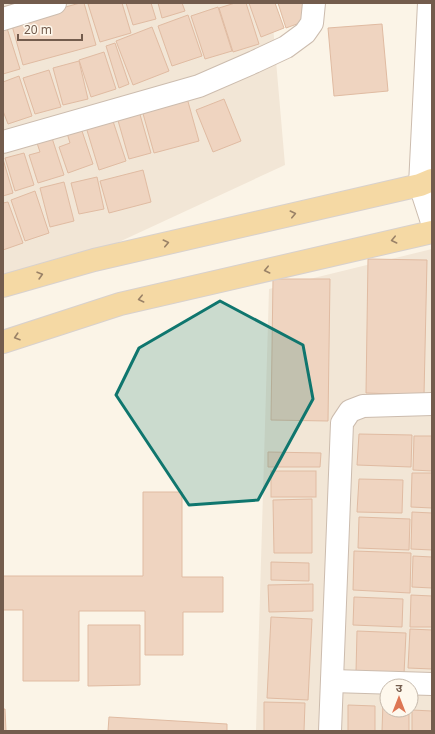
<svg xmlns="http://www.w3.org/2000/svg" width="435" height="734" font-family="'Noto Sans','Noto Sans Devanagari',sans-serif">
  <style>
    .residential { fill: #f2e6d6; fill-rule: evenodd }
    .building { fill: #efd4c0; stroke: #e0bba2 }
    .lines { fill: none; stroke-linecap: round; stroke-linejoin: round }
    .minor-casing { stroke: #ccbcae; stroke-width: 24 }
    .major-casing { stroke: #d8d1cd; stroke-width: 24 }
    .minor { stroke: #fff; stroke-width: 22 }
    .major { stroke: #f5d9a4; stroke-width: 22 }
    .oneway { stroke: #9a8267 }
    .marked { fill: #0f766e; fill-opacity: 0.2; stroke: #0f766e; stroke-width: 3; stroke-linejoin: round }
  </style>
  <rect width="100%" height="100%" fill="#fbf4e7"/>
  <g class="residential">
    <path d="M3,3H271L285,165L93,254L3,281Z"/>
    <path d="M432,249V731H256L269,289ZM387,686H411V710H387Z"/>
  </g>
  <g class="building">
    <path d="M80,3H84L96,45L23,65L11,22Z"/>
    <path d="M93,3H122L131,33L100,42L88,4Z"/>
    <path d="M126,3H151L156,19L133,25Z"/>
    <path d="M158,3H182L185,11L162,18Z"/>
    <path d="M235,3H246L259,44L233,52L219,8Z"/>
    <path d="M249,3H275L284,28L261,37Z"/>
    <path d="M278,3H302L308,20L286,28Z"/>
    <path d="M218,7L232,51L205,59L191,16Z"/>
    <path d="M188,15L202,56L172,66L158,26Z"/>
    <path d="M382,24L388,91L334,96L328,28Z"/>
    <path d="M6,25L20,69L3,74V26Z"/>
    <path d="M152,27L169,71L133,85L116,41Z"/>
    <path d="M115,43L129,84L119,88L106,46Z"/>
    <path d="M104,52L116,89L91,97L79,60Z"/>
    <path d="M79,61L88,99L63,105L53,68Z"/>
    <path d="M49,70L61,107L35,114L23,78Z"/>
    <path d="M19,76L32,116L8,124L3,111V82Z"/>
    <path d="M187,98L199,141L154,153L142,110Z"/>
    <path d="M224,99L241,141L213,152L196,110Z"/>
    <path d="M139,111L151,153L129,159L117,117Z"/>
    <path d="M112,118L126,161L99,170L86,127Z"/>
    <path d="M81,128L93,164L68,173L59,147L70,143L67,133Z"/>
    <path d="M52,138L64,175L38,183L29,155L40,152L37,143Z"/>
    <path d="M24,153L34,185L15,191L5,158Z"/>
    <path d="M3,159L13,193L3,196Z"/>
    <path d="M143,170L151,202L109,213L100,181Z"/>
    <path d="M97,177L104,209L79,214L71,183Z"/>
    <path d="M64,182L74,221L50,227L40,188Z"/>
    <path d="M35,191L49,233L25,241L11,200Z"/>
    <path d="M8,202L23,243L3,250V203Z"/>
    <path d="M368,259L427,260L424,395L366,393Z"/>
    <path d="M273,279H330L328,421L271,420Z"/>
    <path d="M359,434L412,435L411,467L357,465Z"/>
    <path d="M414,436H432V471L413,470Z"/>
    <path d="M268,452L321,453L320,467H268Z"/>
    <rect x="271" y="471" width="45" height="26"/>
    <path d="M412,473H432V508L411,507Z"/>
    <path d="M359,479L403,480L402,513L357,512Z"/>
    <path d="M143,492H182V577H223V612H183V655H145V611H79V681H23V610H3V576H143Z"/>
    <path d="M312,499V553H274L273,500Z"/>
    <path d="M412,512L432,513V550L411,549Z"/>
    <path d="M359,517L410,519L409,550L358,548Z"/>
    <path d="M354,551L411,553L410,593L353,590Z"/>
    <path d="M413,556L432,557V588L412,587Z"/>
    <path d="M271,562L309,563V581L271,580Z"/>
    <path d="M313,584V611L269,612L268,585Z"/>
    <path d="M411,595L432,596V627H410Z"/>
    <path d="M354,597L403,599L402,627L353,625Z"/>
    <path d="M271,617L312,619L308,700L267,698Z"/>
    <path d="M88,625H140V685L88,686Z"/>
    <path d="M410,629L432,630V669L408,668Z"/>
    <path d="M357,631L406,633L404,674L356,672Z"/>
    <path d="M383,701H387V710H409V731H382Z"/>
    <path d="M264,702L305,703L304,731H264Z"/>
    <path d="M348,705L375,706V731H348Z"/>
    <path d="M3,709H5L6,731H3Z"/>
    <path d="M412,710L432,711V731H412Z"/>
    <path d="M109,717L227,724V731H108Z"/>
  </g>
  <g class="lines">
    <g class="minor-casing">
      <g id="minor">
        <path d="M429,3L420,185L432,222"/>
        <path d="M3,19L55,3"/>
        <path d="M3,142L199,86L254,62L286,47L305,33L312,23L314,3"/>
        <path d="M332,681L432,684"/>
        <path d="M330,731L342,423L350,411L363,406L432,404"/>
      </g>
    </g>
    <g class="major-casing">
      <g id="major">
        <path d="M3,286L94,260L420,185L432,180"/>
        <path d="M3,342L120,304L432,232"/>
      </g>
    </g>
    <use href="#minor" class="minor"/>
    <use href="#major" class="major"/>
  </g>
  <defs><path id="oneway-chevron" d="M-2-3.5L2.5 0L-2 3.5" fill="none" stroke-width="1.6" stroke-linecap="round" stroke-linejoin="round"/></defs>
  <g class="oneway">
    <use href="#oneway-chevron" transform="translate(293 214) rotate(-13)"/>
    <use href="#oneway-chevron" transform="translate(394 240) rotate(167)"/>
    <use href="#oneway-chevron" transform="translate(166 243) rotate(-13)"/>
    <use href="#oneway-chevron" transform="translate(267 270) rotate(167)"/>
    <use href="#oneway-chevron" transform="translate(40 275) rotate(-16)"/>
    <use href="#oneway-chevron" transform="translate(141 299) rotate(167)"/>
    <use href="#oneway-chevron" transform="translate(17 337) rotate(162)"/>
  </g>
  <path class="marked" d="M220,301L303,345L313,399L258,500L189,505L116,395L139,348Z"/>
  <rect width="435" height="734" fill="none" stroke="#735c4d" stroke-width="8"/>
  <g transform="translate(399 698)"><circle r="19" fill="#fef8ed" stroke="#c6baad"/>
  <path d="M0-3L7 15L0 10L-7 15Z" fill="#dd7654"/>
  <text y="-6" font-size="11" font-weight="bold" text-anchor="middle" fill="#735c4d">उ</text>
  </g>
  <path d="M18 34v6h64v-6" fill="none" stroke="#735c4d" stroke-width="2"/>
  <text x="24" y="34" font-size="12" fill="#735c4d" stroke="#fef8ed" stroke-width="3" paint-order="stroke">20 m</text>
</svg>
